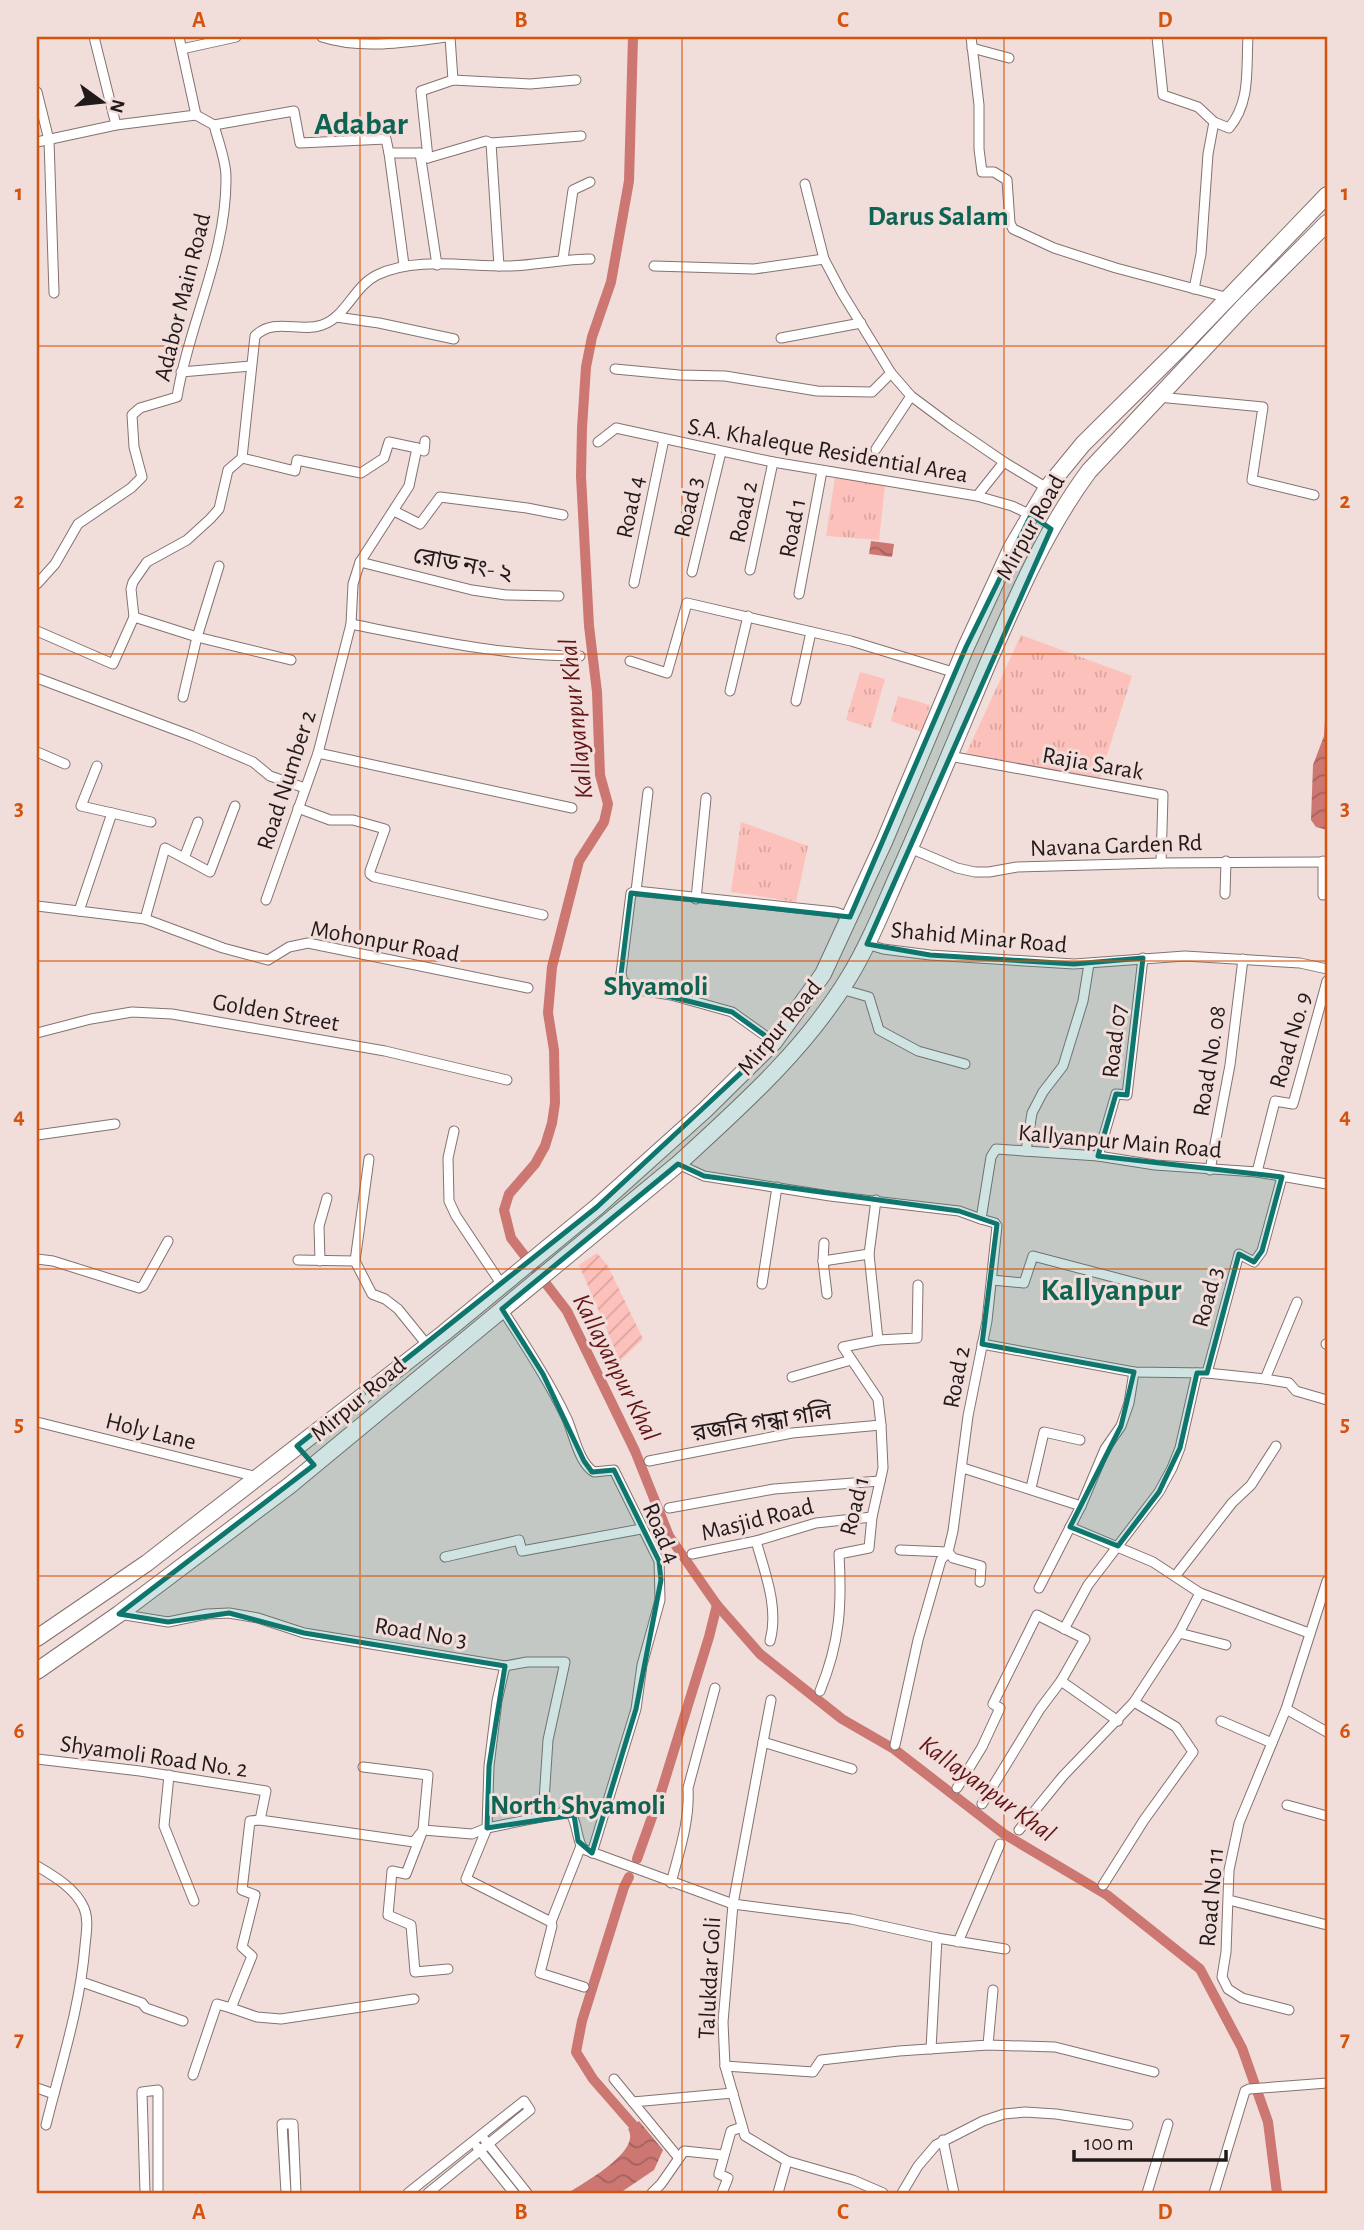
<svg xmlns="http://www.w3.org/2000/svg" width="1364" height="2230" font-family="'Alegreya Sans','Noto Sans Bengali',sans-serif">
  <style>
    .park { fill: url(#park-tufts) }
    .garden { fill: url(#garden-furrows) }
    .water { fill: url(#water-waves) }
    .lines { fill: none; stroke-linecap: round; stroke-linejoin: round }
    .canal { stroke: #cc7771; stroke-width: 10 }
    .street-casing { stroke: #857271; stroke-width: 11 }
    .highway-casing { stroke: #857271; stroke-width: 18 }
    .street { stroke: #fff; stroke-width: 9 }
    .highway { stroke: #fff; stroke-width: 16 }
    .marked { fill: #0f766e; fill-opacity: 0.2; stroke: #0f766e; stroke-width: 5; stroke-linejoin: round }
    .grid { fill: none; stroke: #d4530d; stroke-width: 2; stroke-opacity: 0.55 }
    .labels { text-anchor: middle; stroke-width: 6; stroke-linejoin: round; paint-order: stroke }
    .street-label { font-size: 24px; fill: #221a1a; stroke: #f1ddda }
    .water-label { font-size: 26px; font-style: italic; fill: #621416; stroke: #f1ddda }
    .quarter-label { font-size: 28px; font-weight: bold; fill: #0f6352; stroke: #f1ddda }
    .district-label { font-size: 32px; font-weight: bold; fill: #0f6352; stroke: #f1ddda }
    .neatline { fill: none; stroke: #d4530d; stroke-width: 2.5 }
    .grid-label { font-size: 23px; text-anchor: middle; font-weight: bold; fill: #d4530d }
  </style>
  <defs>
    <pattern id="park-tufts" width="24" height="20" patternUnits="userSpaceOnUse" patternTransform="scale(1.75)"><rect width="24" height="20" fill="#fdc1bb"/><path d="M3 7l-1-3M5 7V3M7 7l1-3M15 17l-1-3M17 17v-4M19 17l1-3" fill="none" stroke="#d9a5a0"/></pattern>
    <pattern id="garden-furrows" width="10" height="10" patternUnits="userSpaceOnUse" patternTransform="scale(1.75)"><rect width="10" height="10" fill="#fdc1bb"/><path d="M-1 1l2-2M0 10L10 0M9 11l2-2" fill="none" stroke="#d9a5a0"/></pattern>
    <pattern id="water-waves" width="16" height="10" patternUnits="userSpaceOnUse" patternTransform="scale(1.75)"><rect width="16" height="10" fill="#cc7771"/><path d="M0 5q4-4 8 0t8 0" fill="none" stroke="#a5615c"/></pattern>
  </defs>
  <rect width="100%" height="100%" fill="#f1ddda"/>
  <g class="park">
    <path d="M835,477L885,485L879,540L826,536Z"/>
    <path d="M1021,635L1132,676L1099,780L965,756Z"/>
    <path d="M860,672L885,679L871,728L846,720Z"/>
    <path d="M898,696L930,705L922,732L891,721Z"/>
    <path d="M741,822L808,846L796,902L731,892Z"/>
  </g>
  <path class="garden" d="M597,1253L608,1266L643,1339L620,1361L579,1265Z"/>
  <g class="water">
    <path d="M871,541L894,544L892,557L869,554Z"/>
    <path d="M1327,717V830L1316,827L1311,820L1313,765L1324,736L1325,720Z"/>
    <path d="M639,2121L663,2150L654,2170L620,2193H568C585,2182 642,2151 628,2129Z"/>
  </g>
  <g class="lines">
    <g class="canal">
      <path d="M633,37L629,181L611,282L592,337L586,367L582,428L581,476L589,626L597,692L600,775L608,804L604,822L579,861L552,967L548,1013L554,1050L555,1103L552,1123L545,1146L535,1164L509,1194L504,1210L511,1238L567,1311L635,1451L669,1536L717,1605L760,1654L842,1719L894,1749L1004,1834L1107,1895L1200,1969L1242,2048L1268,2122L1277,2193"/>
      <path d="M637,1859L662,1789L709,1637L717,1605"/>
      <path d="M629,1877L624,1887L582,2021L576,2052L593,2079L641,2134"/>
    </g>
    <g class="street-casing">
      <g id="street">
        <path d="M94,37L116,125"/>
        <path d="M322,37C362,50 406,42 446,37"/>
        <path d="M450,37L453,80"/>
        <path d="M971,37L979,105V149L982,172H994L1007,180L1010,223L1013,229L1054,248L1116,268L1229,298"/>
        <path d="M1157,37L1163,95L1198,107L1214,122L1208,154L1201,254L1194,289"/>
        <path d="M972,48L1009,58"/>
        <path d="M182,49L236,37"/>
        <path d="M37,92L49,140L54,293"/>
        <path d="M1214,122L1229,128C1251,102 1246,69 1248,37"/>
        <path d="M214,125L294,111L300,143L386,139L389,153H420L428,158L486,141L491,143L581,136"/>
        <path d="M37,142L116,125L196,115"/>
        <path d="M491,143L499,266"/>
        <path d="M389,153L404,265"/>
        <path d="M420,153L437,265"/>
        <path d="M428,158L421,91L453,80L530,84L576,80"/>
        <path d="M805,184L824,259L842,293L891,373L911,396L950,425L1004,462L1047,488"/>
        <path d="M563,259L573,190L590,182"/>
        <path d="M654,266L754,269L824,259"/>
        <path d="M336,317L379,323L454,339"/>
        <path d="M781,338L861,323"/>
        <path d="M615,369L679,375L725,376L817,391L872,392L891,373"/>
        <path d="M181,372L251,366"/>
        <path d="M1158,397L1263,407L1252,480L1314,495"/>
        <path d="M598,442L616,428L773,462L977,496L1012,506L1031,515"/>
        <path d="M876,449L911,396"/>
        <path d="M242,458L295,471L297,460L361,473L384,458L389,442L417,448"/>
        <path d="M977,496L1004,462"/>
        <path d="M394,511L420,524L440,497L527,508L563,515"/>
        <path d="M360,562L472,590L506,595L559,596"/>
        <path d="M750,570L773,462"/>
        <path d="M692,572L721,452"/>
        <path d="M634,583L664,439"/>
        <path d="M37,584L55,564L78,524L131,488L142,477L134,447L132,415L140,408L177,397C189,323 227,253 226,177C226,160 218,141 214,125L196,115L179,37"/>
        <path d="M799,594L822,471"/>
        <path d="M134,617L197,637L291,660"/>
        <path d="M351,624C427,639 502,656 580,656"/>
        <path d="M37,631L113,664L134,617L131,589L133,582L147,562L187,540L210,519L219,509L228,470L242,458L255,336C274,317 300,333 322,325C346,317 354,286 377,275C415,256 469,267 510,266C538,265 563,259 590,259"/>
        <path d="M630,661L667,673L687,603L851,641L956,673"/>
        <path d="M37,678L192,736L253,762L270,776L305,788"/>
        <path d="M730,691L748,616"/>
        <path d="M183,697L197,637L219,566"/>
        <path d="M796,701L811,632"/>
        <path d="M37,752L65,764"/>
        <path d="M318,753L572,808"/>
        <path d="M949,756L1163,795L1161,863"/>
        <path d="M97,766L81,806L112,813"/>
        <path d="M298,808L330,820H353L385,829L370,871V874L374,877L543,915"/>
        <path d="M910,848L957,868L975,872H989L1017,867L1161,863L1327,862"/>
        <path d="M184,858L210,872L235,806"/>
        <path d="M1323,861V895"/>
        <path d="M636,891L648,792"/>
        <path d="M1225,894L1226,861"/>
        <path d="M696,899L706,798"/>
        <path d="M266,900L318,753L351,624L353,584L360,562L409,486L417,448L424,451L425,441"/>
        <path d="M37,906L145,919L223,948L268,960L289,947L308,943L528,988"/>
        <path d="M79,911L112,813L151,822"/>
        <path d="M145,919L165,848L184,858L198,822"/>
        <path d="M867,944L883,949L930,955L1074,964L1185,956L1300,963L1327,969"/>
        <path d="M841,989L869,997L879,1030L918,1051L965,1064"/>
        <path d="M37,1033L91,1019L132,1012L172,1014L385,1051L507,1080"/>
        <path d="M774,1042L732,1012L671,995L633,989L623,981L621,974L631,893L636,891L835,912L850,917"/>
        <path d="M454,1131L448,1158L449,1201L456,1216L502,1285"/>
        <path d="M37,1135L115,1124"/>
        <path d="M1026,1151L1032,1113L1043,1092L1063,1066L1083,1001L1089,964"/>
        <path d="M1098,1156L1116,1094L1127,1095L1143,958"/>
        <path d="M678,1164L704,1176L830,1196L959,1211L981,1219L991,1157L996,1149L1098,1156L1155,1165L1257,1172L1327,1184"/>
        <path d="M1210,1170L1230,1065L1243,959"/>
        <path d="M1257,1172L1275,1101L1293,1104L1327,981"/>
        <path d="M824,1243L823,1261L827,1294"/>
        <path d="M37,1259L53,1261L139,1288L143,1286L168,1241"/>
        <path d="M298,1260L355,1261"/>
        <path d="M320,1261L319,1226L327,1198"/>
        <path d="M355,1261L372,1294L385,1299L398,1309L428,1346"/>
        <path d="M355,1261L369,1159"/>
        <path d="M823,1261L869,1254"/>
        <path d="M992,1280L1024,1283L1033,1256L1147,1286"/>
        <path d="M762,1284L777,1187"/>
        <path d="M502,1309C525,1345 549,1381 567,1419C574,1435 579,1463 594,1472L614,1470L659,1561L660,1600L642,1665L636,1709L592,1853"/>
        <path d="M878,1340L917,1338L918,1285"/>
        <path d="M982,1344L1134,1372L1207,1373L1265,1379L1289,1383L1296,1391L1327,1400"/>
        <path d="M1326,1344H1327"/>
        <path d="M1207,1373L1239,1254L1254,1262L1262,1251L1282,1177"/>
        <path d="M792,1377L851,1360"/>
        <path d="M1265,1379L1297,1302"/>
        <path d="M37,1422L257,1477"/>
        <path d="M649,1461L792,1433L881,1425"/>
        <path d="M963,1468L1081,1506"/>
        <path d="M1031,1488L1044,1432L1080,1440"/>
        <path d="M669,1508L774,1489L880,1481"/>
        <path d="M1070,1527L1153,1562L1200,1593L1309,1633"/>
        <path d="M756,1541C765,1573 779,1608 770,1641"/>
        <path d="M900,1550L948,1552L953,1558L981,1566L980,1582"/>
        <path d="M692,1554L756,1541L816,1523L872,1517"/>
        <path d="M445,1557L519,1540L522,1551L641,1529"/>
        <path d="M1176,1575L1232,1503L1251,1485L1276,1446"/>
        <path d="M1039,1588L1081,1506L1105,1449L1121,1426L1129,1403L1134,1372"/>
        <path d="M119,1614L168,1622L207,1614L229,1613L258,1618L304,1633L505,1666L527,1662H565L548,1740L543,1816"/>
        <path d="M1064,1629L1088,1585L1159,1492L1172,1468L1180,1448L1197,1373"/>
        <path d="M1179,1633L1226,1645"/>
        <path d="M505,1666L497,1701L489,1766L487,1828L466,1879L551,1922"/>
        <path d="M1061,1681L1118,1721"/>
        <path d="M820,1691C840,1642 842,1606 839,1554L869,1548L872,1517L883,1468L881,1425L878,1399L843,1347L878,1340L869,1254L876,1200"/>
        <path d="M1286,1709L1327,1732"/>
        <path d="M1221,1721L1272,1743"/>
        <path d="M763,1742L771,1700"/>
        <path d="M895,1745L918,1640L941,1560L948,1552L953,1531L968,1416L987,1321L997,1226L995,1223L981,1219"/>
        <path d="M37,1759L140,1771L266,1791L260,1820L414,1842L423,1830L472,1834L487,1828L561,1813L571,1814C578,1825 576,1838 583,1849L733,1904L723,2022L725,2066L745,2136L787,2161L778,2193"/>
        <path d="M363,1767L428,1775L423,1830L406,1874L392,1871L388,1915L411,1925L415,1972L448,1969"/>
        <path d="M852,1769L763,1742L733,1904L851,1919L937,1938L1005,1949"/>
        <path d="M169,1775L164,1826L194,1901"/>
        <path d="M957,1788L982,1747L1000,1708L993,1704L1037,1615L1085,1639L1061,1681L1040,1709L982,1804"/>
        <path d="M1287,1805L1327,1816"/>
        <path d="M1019,1830L1063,1776L1134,1702L1179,1633L1200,1593"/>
        <path d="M581,1846L551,1922L552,1926L540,1973L584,1987"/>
        <path d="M37,1866C54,1876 76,1889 84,1908C89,1920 86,1934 85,1946C80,2008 61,2064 46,2125"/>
        <path d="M671,1883C679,1852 690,1821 688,1788L715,1688"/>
        <path d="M1103,1885L1144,1820L1193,1752L1176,1727L1134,1702"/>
        <path d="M1229,1900L1327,1925"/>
        <path d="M958,1942L1000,1844"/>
        <path d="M82,1982L142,2003L146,2008L183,2021"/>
        <path d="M231,2008L257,2017L281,2019L414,1999"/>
        <path d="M1289,2010L1242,1998L1228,1989L1222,1977L1226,1952L1229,1870L1239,1823L1286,1709L1327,1581"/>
        <path d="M931,2049L937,1938"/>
        <path d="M725,2066L813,2072L821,2060L899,2051L988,2045L993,1990L988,2045L1055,2047L1154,2072"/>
        <path d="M193,2075L217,2004L231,2008L252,1956L242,1947L255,1895L242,1890L250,1821L260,1820"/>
        <path d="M614,2079L678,2157"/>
        <path d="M37,2088L54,2094"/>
        <path d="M633,2102L733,2093"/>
        <path d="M485,2140L527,2193"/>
        <path d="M943,2140L954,2193"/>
        <path d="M477,2147L514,2193"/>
        <path d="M787,2161L853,2180L883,2193"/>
        <path d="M145,2193L142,2092L158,2090V2193"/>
        <path d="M286,2193L282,2124H293L296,2193"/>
        <path d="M408,2193L524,2101L530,2110L428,2193"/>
        <path d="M652,2193L661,2184L684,2151L723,2155"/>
        <path d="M722,2193L728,2178L719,2174L731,2131L742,2127"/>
        <path d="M902,2193L918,2166L936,2145L983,2121L1004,2114L1025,2112L1056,2114L1128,2125"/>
        <path d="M1147,2193L1168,2124"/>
        <path d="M1214,2193L1245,2091L1249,2089L1327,2083"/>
      </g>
    </g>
    <g class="highway-casing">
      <g id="highway">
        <path d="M37,1638L147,1563L444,1333L597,1207L705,1110L774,1042L823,974L884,842L966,647L1012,547L1047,488L1083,444L1185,343L1327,195"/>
        <path d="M37,1671L119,1614L289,1486L678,1164C740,1107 805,1050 849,977C868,946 882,911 897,877C929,806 958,734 988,663C1017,596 1046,529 1089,471L1245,305L1327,223"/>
      </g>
    </g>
    <use href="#street" class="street"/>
    <use href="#highway" class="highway"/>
  </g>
  <path class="marked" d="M1031,515L1051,529L867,944L930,955L1074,964L1143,958L1127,1095L1116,1094L1098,1156L1282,1177L1262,1251L1254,1262L1239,1254L1207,1373H1197L1180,1448L1159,1492L1118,1546L1070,1527L1121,1426L1134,1372L982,1344L997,1224L959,1211L704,1176L678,1164L502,1309L543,1374L584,1461L592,1472L614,1470L659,1561L661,1580L636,1709L592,1853L578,1841L574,1815L487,1828L489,1766L505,1666L304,1633L229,1613L168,1622L119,1614L314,1465L297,1446L597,1207L774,1042L732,1012L627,986L621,974L631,893L850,917L966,647Z"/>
  <path class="grid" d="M360,37V2193M682,37V2193M1004,37V2193M37,346H1327M37,654H1327M37,961H1327M37,1269H1327M37,1576H1327M37,1884H1327"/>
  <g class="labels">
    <g class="street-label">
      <text transform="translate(182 297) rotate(-76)" y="8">Adabor Main Road</text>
      <text transform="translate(828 450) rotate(10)" y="8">S.A. Khaleque Residential Area</text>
      <text transform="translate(630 507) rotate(-78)" y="8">Road 4</text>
      <text transform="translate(688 507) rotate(-77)" y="8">Road 3</text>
      <text transform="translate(743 512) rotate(-78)" y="8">Road 2</text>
      <text transform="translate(1030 527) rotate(-61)" y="8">Mirpur Road</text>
      <text transform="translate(792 528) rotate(-79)" y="8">Road 1</text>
      <text transform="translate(463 564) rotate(11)" y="8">রোড নং- ২</text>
      <text transform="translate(1093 763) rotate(10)" y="8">Rajia Sarak</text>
      <text transform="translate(286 780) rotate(-72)" y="8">Road Number 2</text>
      <text transform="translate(1116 845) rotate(-2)" y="8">Navana Garden Rd</text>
      <text transform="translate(979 937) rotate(5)" y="8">Shahid Minar Road</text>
      <text transform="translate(385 941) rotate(10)" y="8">Mohonpur Road</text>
      <text transform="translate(276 1012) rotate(10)" y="8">Golden Street</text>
      <text transform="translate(779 1027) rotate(-50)" y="8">Mirpur Road</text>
      <text transform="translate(1290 1040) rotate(-74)" y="8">Road No. 9</text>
      <text transform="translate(1114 1041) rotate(-83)" y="8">Road 07</text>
      <text transform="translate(1209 1061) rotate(-81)" y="8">Road No. 08</text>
      <text transform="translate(1120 1141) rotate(5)" y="8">Kallyanpur Main Road</text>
      <text transform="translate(1207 1297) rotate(-75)" y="8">Road 3</text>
      <text transform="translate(956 1377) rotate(-79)" y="8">Road 2</text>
      <text transform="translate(358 1399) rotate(-40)" y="8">Mirpur Road</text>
      <text transform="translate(762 1422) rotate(-9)" y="8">রজনি গন্ধা গলি</text>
      <text transform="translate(151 1431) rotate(14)" y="8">Holy Lane</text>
      <text transform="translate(854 1506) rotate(-76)" y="8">Road 1</text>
      <text transform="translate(757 1519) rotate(-14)" y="8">Masjid Road</text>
      <text transform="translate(662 1533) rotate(67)" y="8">Road 4</text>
      <text transform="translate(421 1632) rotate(9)" y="8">Road No 3</text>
      <text transform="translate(154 1756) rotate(8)" y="8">Shyamoli Road No. 2</text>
      <text transform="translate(1211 1897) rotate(-85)" y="8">Road No 11</text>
      <text transform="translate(709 1978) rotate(-87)" y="8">Talukdar Goli</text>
    </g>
    <g class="water-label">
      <text transform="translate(575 719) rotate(-96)" y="9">Kallayanpur Khal</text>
      <text transform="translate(617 1367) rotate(63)" y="9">Kallayanpur Khal</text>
      <text transform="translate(988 1788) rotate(36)" y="9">Kallayanpur Khal</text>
    </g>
    <g class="quarter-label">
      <text x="938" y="225">Darus Salam</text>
      <text x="656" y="995">Shyamoli</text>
      <text x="578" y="1814">North Shyamoli</text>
    </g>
    <g class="district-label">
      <text x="361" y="134">Adabar</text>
      <text x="1111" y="1300">Kallyanpur</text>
    </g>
  </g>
  <rect width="1364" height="2230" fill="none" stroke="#f1ddda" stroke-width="77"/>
  <g transform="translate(102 102) rotate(105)" stroke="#f1ddda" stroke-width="5" paint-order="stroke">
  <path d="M0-5L12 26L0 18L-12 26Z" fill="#221a1a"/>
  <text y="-10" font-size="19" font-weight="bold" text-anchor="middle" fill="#221a1a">N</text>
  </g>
  <path d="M1074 2150v10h152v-10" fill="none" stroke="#221a1a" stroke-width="3.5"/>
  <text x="1084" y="2150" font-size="21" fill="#221a1a" stroke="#f1ddda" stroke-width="5" paint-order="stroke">100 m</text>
  <rect x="38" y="38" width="1288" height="2154" class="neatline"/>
  <g class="grid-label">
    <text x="199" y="27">A</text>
    <text x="521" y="27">B</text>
    <text x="843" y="27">C</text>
    <text x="1165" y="27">D</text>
    <text x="19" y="200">1</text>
    <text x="1345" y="200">1</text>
    <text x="19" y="508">2</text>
    <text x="1345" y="508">2</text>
    <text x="19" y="815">3</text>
    <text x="1345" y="815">3</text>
    <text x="19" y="1123">4</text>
    <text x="1345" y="1123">4</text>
    <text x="19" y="1431">5</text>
    <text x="1345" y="1431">5</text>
    <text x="19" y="1738">6</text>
    <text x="1345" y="1738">6</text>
    <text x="19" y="2046">7</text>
    <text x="1345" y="2046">7</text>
    <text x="199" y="2219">A</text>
    <text x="521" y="2219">B</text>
    <text x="843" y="2219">C</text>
    <text x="1165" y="2219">D</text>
  </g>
</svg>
